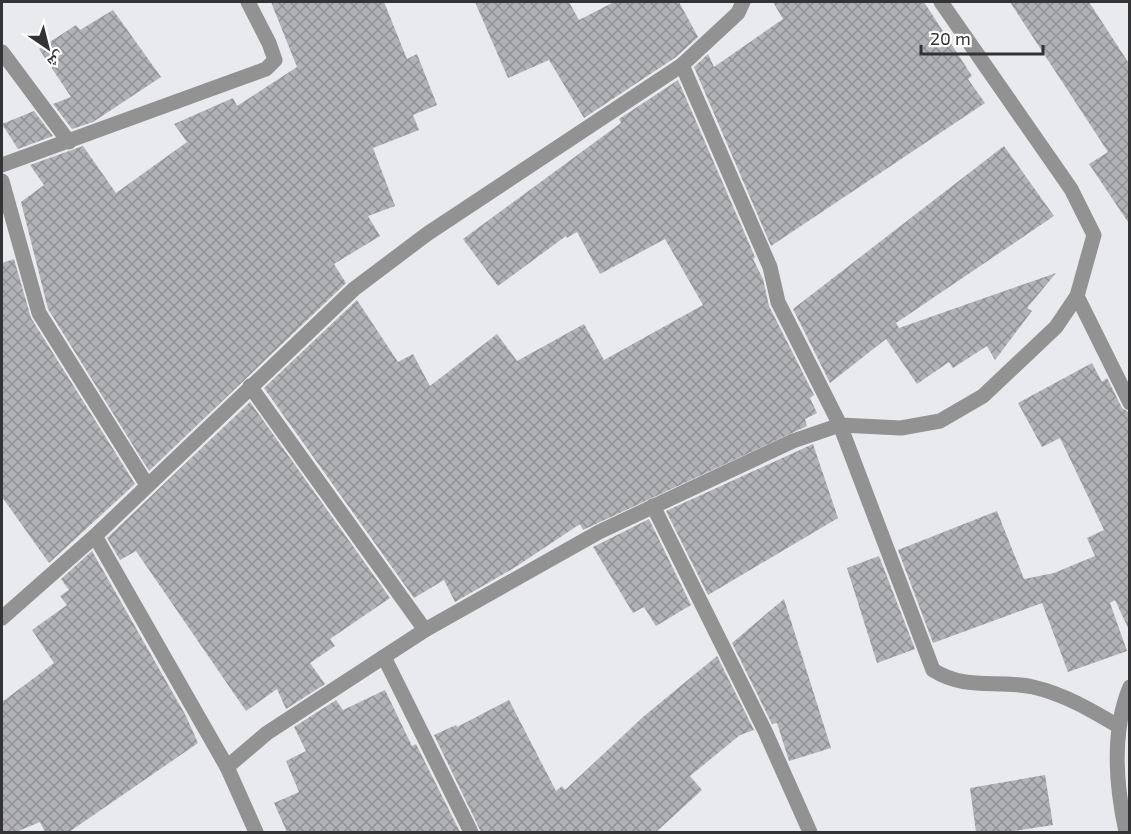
<svg xmlns="http://www.w3.org/2000/svg" width="1131" height="834" font-family="'Exo 2','Noto Naskh Arabic',sans-serif">
  <style>
    .building { fill: url(#building-cross-hatch) }
    .lines { fill: none; stroke-linecap: round; stroke-linejoin: round }
    .minor { stroke: #919291; stroke-width: 15 }
  </style>
  <defs>
    <pattern id="building-cross-hatch" width="8" height="8" patternUnits="userSpaceOnUse" patternTransform="scale(1.5)"><rect width="8" height="8" fill="#b1b2b5"/><path d="M0 0l8 8M0 8l8-8" fill="none" stroke="#919194"/></pattern>
  </defs>
  <rect width="100%" height="100%" fill="#e8eaed"/>
  <g class="building">
    <path d="M271,2H384L407,59L417,54L437,105L413,115L419,130L373,148L395,206L368,216L380,236L334,264L346,283L149,471L48,309L21,202L44,185L30,165L83,146L116,193L187,142L174,124L233,98L237,106L297,67Z"/>
    <path d="M475,2H569L579,20L614,2H679L698,37L676,57L584,118L549,60L508,78Z"/>
    <path d="M773,2H924L972,76L968,79L985,103L771,246L694,67L708,54L714,67L783,19Z"/>
    <path d="M1010,2H1089L1130,65V225L1089,164L1108,152Z"/>
    <path d="M113,10L161,77L93,122L72,129L53,104L71,97L39,49L76,25L80,30Z"/>
    <path d="M678,80L755,257L753,259L763,279L769,306L814,395L810,398L817,413L805,419L807,426L583,530L580,524L514,568L455,602L444,580L414,598L264,388L357,300L398,362L413,354L430,386L497,334L517,361L584,324L604,360L703,305L665,239L600,274L577,232L567,238L566,236L498,286L463,239L621,123L619,119Z"/>
    <path d="M34,111L53,136L18,149L2,124Z"/>
    <path d="M1004,146L1054,216L896,323L899,328L1056,273L1027,308L1032,311L995,360L987,346L953,368L949,362L917,384L886,339L830,383L793,309Z"/>
    <path d="M14,259L31,318L135,484L49,563L2,497V263Z"/>
    <path d="M1092,363L1102,382L1107,378L1122,408L1130,413V632L1115,600L1110,603L1127,651L1068,672L1042,603L933,643L898,550L997,511L1024,579L1054,573L1095,556L1087,538L1104,530L1060,438L1042,447L1018,403Z"/>
    <path d="M250,402L390,598L330,639L335,646L310,663L325,684L286,709L277,689L246,711L136,551L120,560L107,538Z"/>
    <path d="M813,444L838,518L708,595L666,511Z"/>
    <path d="M649,519L691,605L656,626L644,607L633,613L593,547Z"/>
    <path d="M92,551L186,716L198,743L69,832H45L40,822L16,832H2V702L54,663L32,630L67,605L60,596L69,590L61,579Z"/>
    <path d="M879,556L915,649L877,663L847,568Z"/>
    <path d="M784,599L831,748L789,761L777,723L772,724L732,643Z"/>
    <path d="M717,656L754,730L740,735L690,776L702,790L656,832H481L434,735L456,725L457,727L509,700L556,791L562,786L565,790L643,717Z"/>
    <path d="M385,690L412,746L416,744L460,832H287L274,803L299,792L286,761L306,751L294,727L336,700L343,710Z"/>
    <path d="M1045,775L1053,825L1007,832H976L970,788Z"/>
  </g>
  <g class="lines">
    <g class="minor">
      <path d="M2,52L69,142"/>
      <path d="M682,65L770,267L778,302L840,425L933,670C966,691 997,679 1033,687C1064,694 1091,710 1118,726"/>
      <path d="M2,165L266,69L275,60L269,43L248,2"/>
      <path d="M2,181L39,313L147,485"/>
      <path d="M1077,296L1130,403"/>
      <path d="M250,386L425,630"/>
      <path d="M653,506L765,731L810,832"/>
      <path d="M95,536L227,767L256,832"/>
      <path d="M2,618L95,536L354,289L427,234L682,65L738,13L743,2"/>
      <path d="M384,657L471,832"/>
      <path d="M227,767L267,733L425,630L599,532L793,441L840,425L901,428L940,421L983,396L1056,327L1077,296L1094,235L1071,189L941,2"/>
      <path d="M1126,832C1116,786 1111,732 1130,687"/>
    </g>
  </g>
  <rect width="1131" height="834" fill="none" stroke="#333335" stroke-width="6"/>
  <g transform="translate(48 48) rotate(145)" stroke="#ffffff" stroke-width="4.5" paint-order="stroke">
  <path d="M0-4.5L10 22L0 15L-10 22Z" fill="#333335"/>
  <text y="-9" font-size="16" font-weight="bold" text-anchor="middle" fill="#333335">ش</text>
  </g>
  <path d="M921 45v9h122v-9" fill="none" stroke="#333335" stroke-width="3"/>
  <text x="930" y="45" font-size="18" fill="#333335" stroke="#ffffff" stroke-width="4.5" paint-order="stroke">20 m</text>
</svg>
